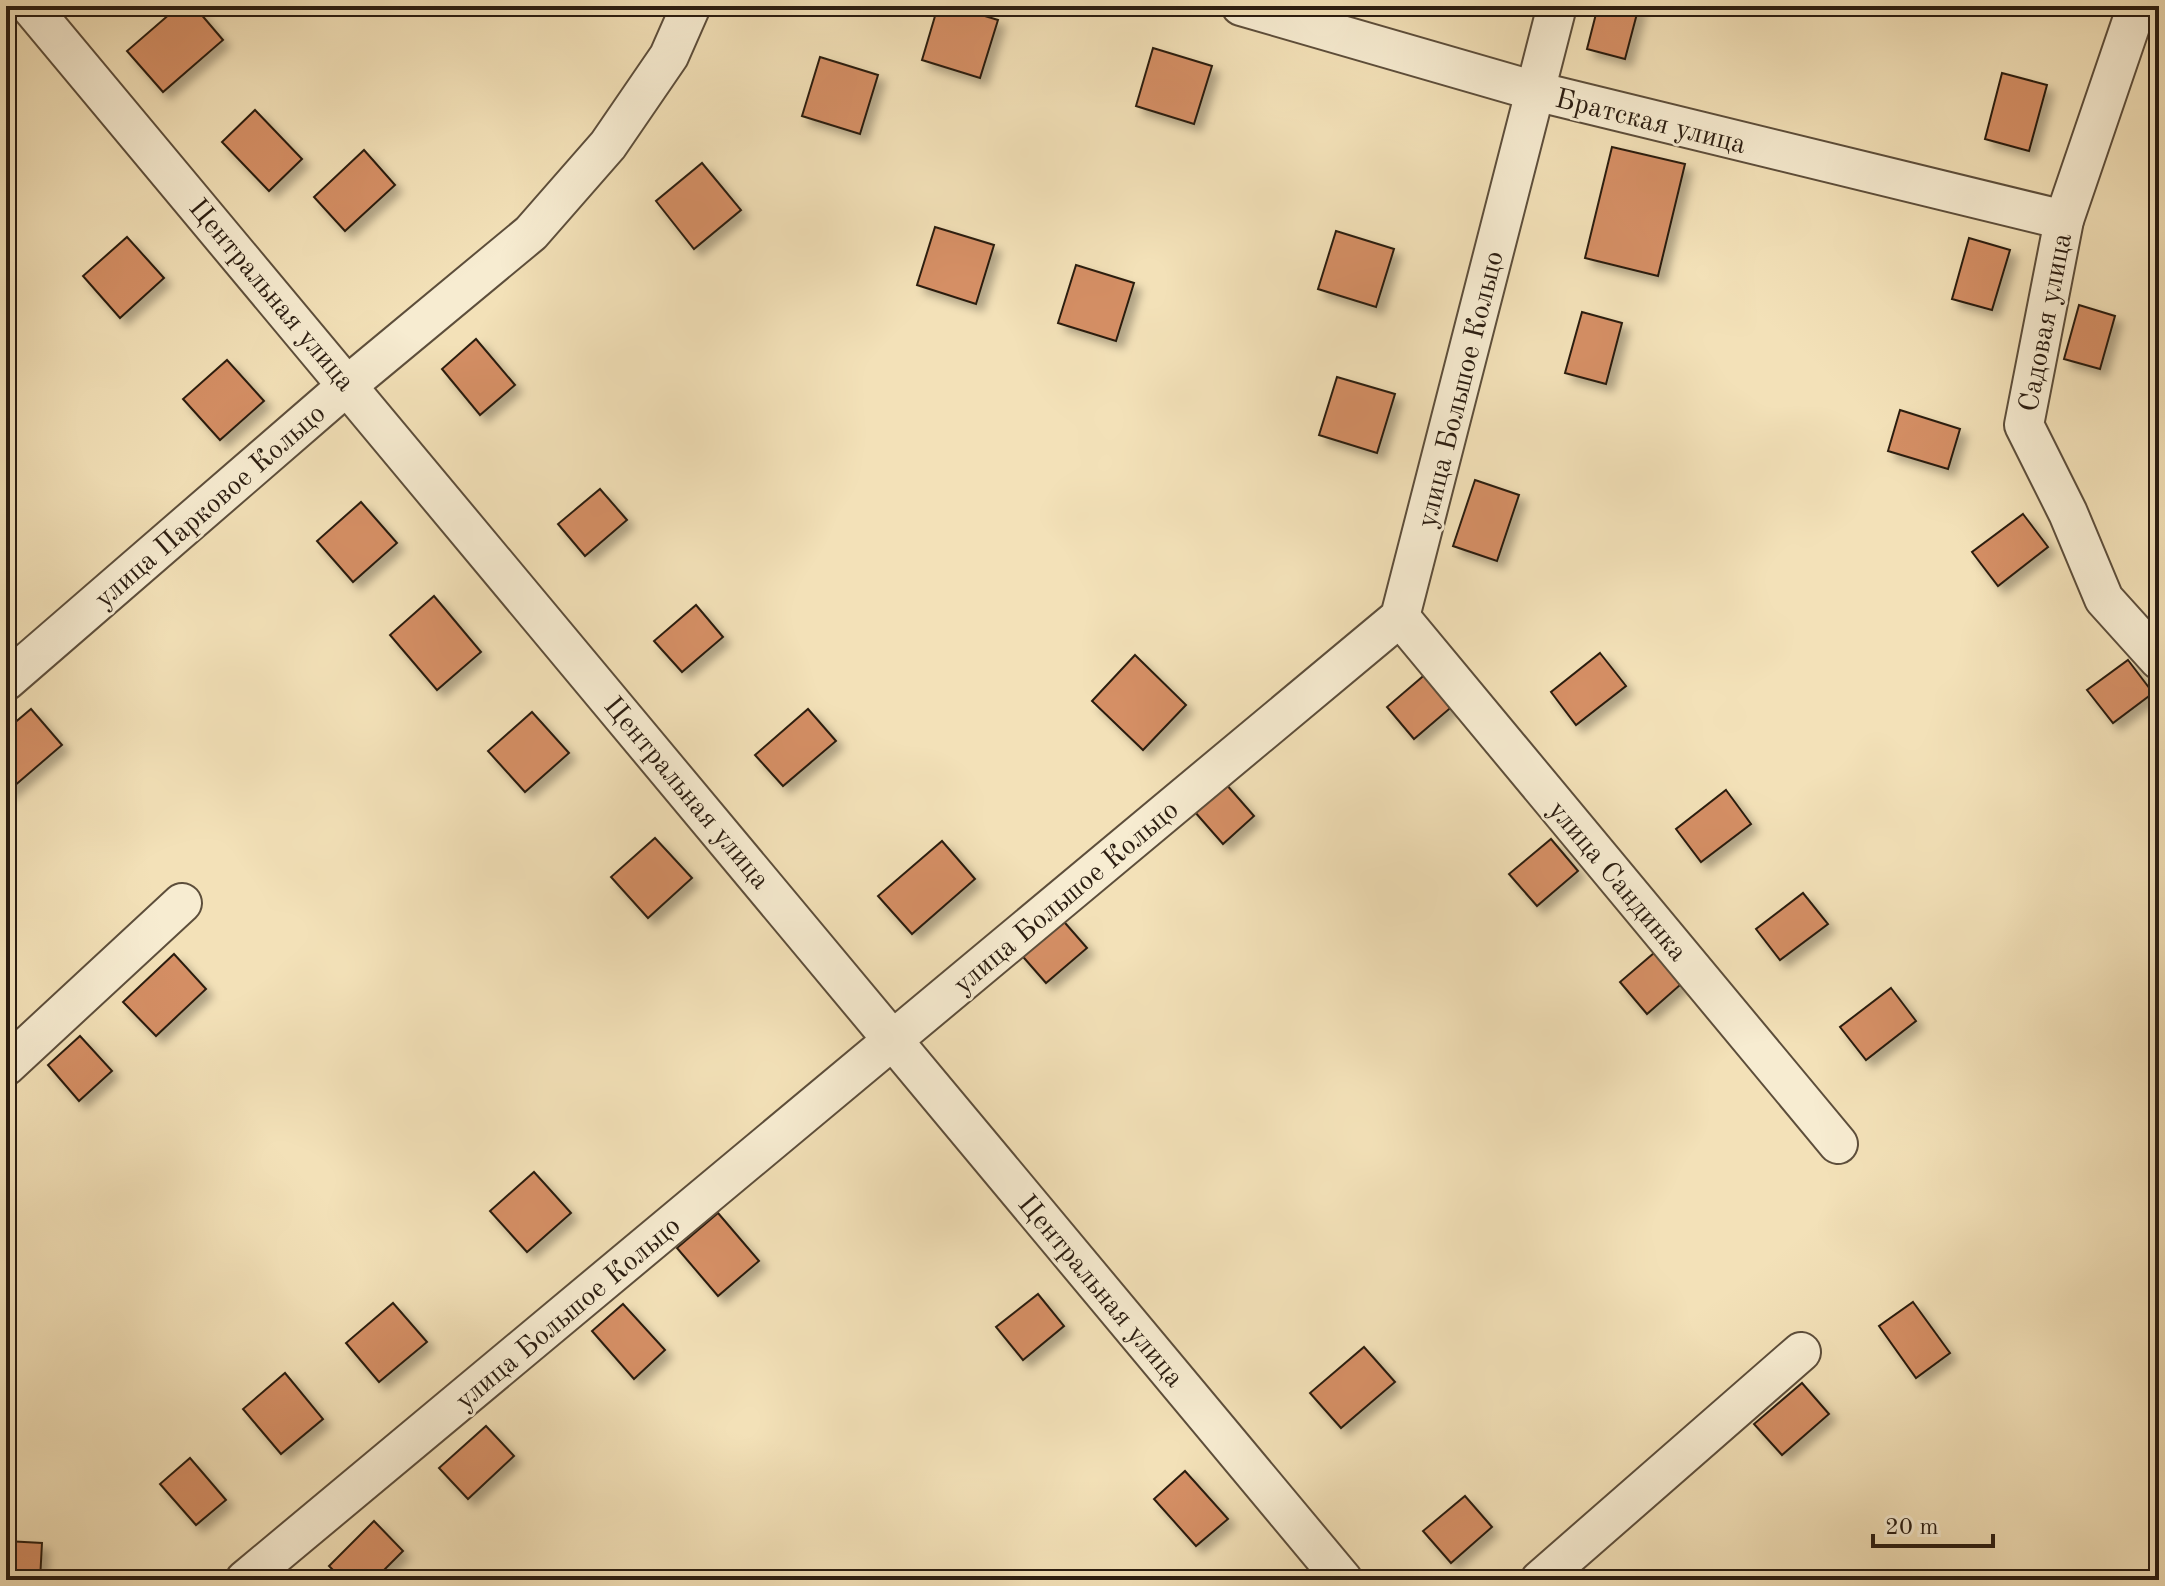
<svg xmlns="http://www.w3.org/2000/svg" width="2165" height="1586" font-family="'Old Standard TT',serif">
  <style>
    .building { fill: #d58f65; stroke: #2b1d11; stroke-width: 2; filter: url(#shadow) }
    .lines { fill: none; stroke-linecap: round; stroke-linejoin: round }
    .street-casing { stroke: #5d4e3b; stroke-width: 42 }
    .street { stroke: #f7ecd1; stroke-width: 38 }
    .labels { text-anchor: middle; stroke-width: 6; stroke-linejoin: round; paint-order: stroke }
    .street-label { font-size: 28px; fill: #2b1d11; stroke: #f7ecd1 }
  </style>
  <defs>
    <filter id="shadow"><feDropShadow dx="7" dy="7" stdDeviation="4" flood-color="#0004"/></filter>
  </defs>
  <rect width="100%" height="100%" fill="#f3e1b8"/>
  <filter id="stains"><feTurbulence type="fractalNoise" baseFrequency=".0025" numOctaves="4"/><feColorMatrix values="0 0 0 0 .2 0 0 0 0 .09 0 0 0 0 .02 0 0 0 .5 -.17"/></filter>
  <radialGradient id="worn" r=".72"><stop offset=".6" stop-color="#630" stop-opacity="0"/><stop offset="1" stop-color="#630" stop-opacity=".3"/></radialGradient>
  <g class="building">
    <path d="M179,6H194L223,40L163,92L127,51Z"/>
    <path d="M938,6H952L998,20L980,78L922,60Z"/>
    <path d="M1598,6H1639L1625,59L1587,49Z"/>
    <path d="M1153,48L1212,66L1194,124L1136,106Z"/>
    <path d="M820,57L878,75L860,134L802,116Z"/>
    <path d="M2002,73L2047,85L2029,151L1985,139Z"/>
    <path d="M255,110L302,159L269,191L222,142Z"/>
    <path d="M1612,147L1685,164L1658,276L1585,258Z"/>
    <path d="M364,150L395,185L345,231L314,197Z"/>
    <path d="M702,163L741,210L694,249L656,201Z"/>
    <path d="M935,227L994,245L976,304L917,285Z"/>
    <path d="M1336,231L1394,249L1376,307L1318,289Z"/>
    <path d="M127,237L164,278L120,318L83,276Z"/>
    <path d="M1969,238L2010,250L1992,310L1952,299Z"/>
    <path d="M1076,265L1134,283L1116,341L1058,323Z"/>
    <path d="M2079,305L2115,316L2100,369L2064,359Z"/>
    <path d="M1582,312L1622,323L1606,384L1565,373Z"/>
    <path d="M476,339L515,385L480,415L442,369Z"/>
    <path d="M227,360L264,401L220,440L183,399Z"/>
    <path d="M1337,377L1395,394L1377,453L1319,435Z"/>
    <path d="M1900,410L1960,429L1948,469L1888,451Z"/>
    <path d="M1475,480L1519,495L1497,561L1453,546Z"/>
    <path d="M600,489L627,520L585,556L558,524Z"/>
    <path d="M361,502L397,543L353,582L317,541Z"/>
    <path d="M2023,514L2048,547L1998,586L1972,552Z"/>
    <path d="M434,596L481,652L437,690L390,635Z"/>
    <path d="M696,605L723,637L682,672L654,641Z"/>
    <path d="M1600,653L1626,686L1576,725L1551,692Z"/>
    <path d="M1135,655L1186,705L1143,750L1092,701Z"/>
    <path d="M2128,660L2153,693L2113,723L2087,690Z"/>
    <path d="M1428,672L1455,704L1414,739L1387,707Z"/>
    <path d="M31,709L62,745L6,793V730Z"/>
    <path d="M808,709L836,741L783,786L755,755Z"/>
    <path d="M532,712L569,753L525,792L488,751Z"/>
    <path d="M1218,775L1254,816L1223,844L1187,803Z"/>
    <path d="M1726,790L1751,824L1701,862L1676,829Z"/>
    <path d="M655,838L692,878L648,918L611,877Z"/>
    <path d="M1551,839L1578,871L1537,906L1509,874Z"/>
    <path d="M942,841L975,879L912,934L878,896Z"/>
    <path d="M1803,893L1828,924L1780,960L1756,929Z"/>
    <path d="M1059,916L1087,948L1046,983L1018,951Z"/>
    <path d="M1661,947L1688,978L1647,1014L1620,982Z"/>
    <path d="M174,954L206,989L156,1036L123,1002Z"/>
    <path d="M1891,988L1916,1021L1866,1060L1840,1027Z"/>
    <path d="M80,1036L112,1071L79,1101L48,1065Z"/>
    <path d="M534,1172L571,1213L527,1252L490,1211Z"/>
    <path d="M718,1213L759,1261L718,1296L677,1248Z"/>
    <path d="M1038,1294L1064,1326L1023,1360L996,1327Z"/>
    <path d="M1913,1302L1950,1353L1916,1378L1879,1326Z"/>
    <path d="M393,1303L427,1342L379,1382L346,1343Z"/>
    <path d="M623,1304L665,1350L634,1379L592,1331Z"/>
    <path d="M1364,1347L1395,1382L1341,1428L1310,1393Z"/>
    <path d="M285,1373L323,1419L281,1454L243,1409Z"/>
    <path d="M1802,1383L1829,1414L1782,1455L1754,1424Z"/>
    <path d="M486,1426L514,1456L468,1499L439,1468Z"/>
    <path d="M190,1458L226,1500L196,1525L160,1484Z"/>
    <path d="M1185,1471L1228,1519L1196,1546L1154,1499Z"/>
    <path d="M1465,1496L1492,1527L1451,1563L1423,1531Z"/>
    <path d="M374,1521L403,1551L374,1580H343L329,1566Z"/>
    <path d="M6,1541L42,1543L40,1580H6Z"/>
  </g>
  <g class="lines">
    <g class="street-casing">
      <g id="street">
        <path d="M30,6L1343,1580"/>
        <path d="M1241,6L1535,91L2064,220"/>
        <path d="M2137,6L2064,220L2024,425L2068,513L2104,599L2159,660"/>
        <path d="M1400,617L1838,1144"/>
        <path d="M6,681L349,384L531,233L608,145L669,56L691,6"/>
        <path d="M6,1066L182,903"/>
        <path d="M245,1580L1400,617L1557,6"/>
        <path d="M1540,1580L1801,1352"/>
      </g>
    </g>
    <use href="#street" class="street"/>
  </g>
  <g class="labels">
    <g class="street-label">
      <text transform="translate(1651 120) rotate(14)" y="10">Братская улица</text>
      <text transform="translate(273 294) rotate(50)" y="10">Центральная улица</text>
      <text transform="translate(2044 322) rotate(-79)" y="10">Садовая улица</text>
      <text transform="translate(1459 389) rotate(-76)" y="10">улица Большое Кольцо</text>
      <text transform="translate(209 505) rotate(-41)" y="10">улица Парковое Кольцо</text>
      <text transform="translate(688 792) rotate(50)" y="10">Центральная улица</text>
      <text transform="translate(1619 880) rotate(50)" y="10">улица Сандинка</text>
      <text transform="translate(1065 896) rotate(-40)" y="10">улица Большое Кольцо</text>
      <text transform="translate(1102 1290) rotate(50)" y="10">Центральная улица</text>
      <text transform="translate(567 1312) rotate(-40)" y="10">улица Большое Кольцо</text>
    </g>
  </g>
  <rect width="2165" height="1586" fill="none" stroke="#f3e1b8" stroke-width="32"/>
  <rect x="8" y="8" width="2149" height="1570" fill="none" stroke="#2b1d11" stroke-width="4"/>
  <rect x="16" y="16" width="2133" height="1554" fill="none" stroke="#2b1d11" stroke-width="2"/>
  <path d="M1873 1534v12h120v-12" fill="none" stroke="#2b1d11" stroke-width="4"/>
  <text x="1885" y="1534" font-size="24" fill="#2b1d11" stroke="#f7ecd1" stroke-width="6" paint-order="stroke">20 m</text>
  <rect width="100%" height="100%" filter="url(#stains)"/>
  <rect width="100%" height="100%" fill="url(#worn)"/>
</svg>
